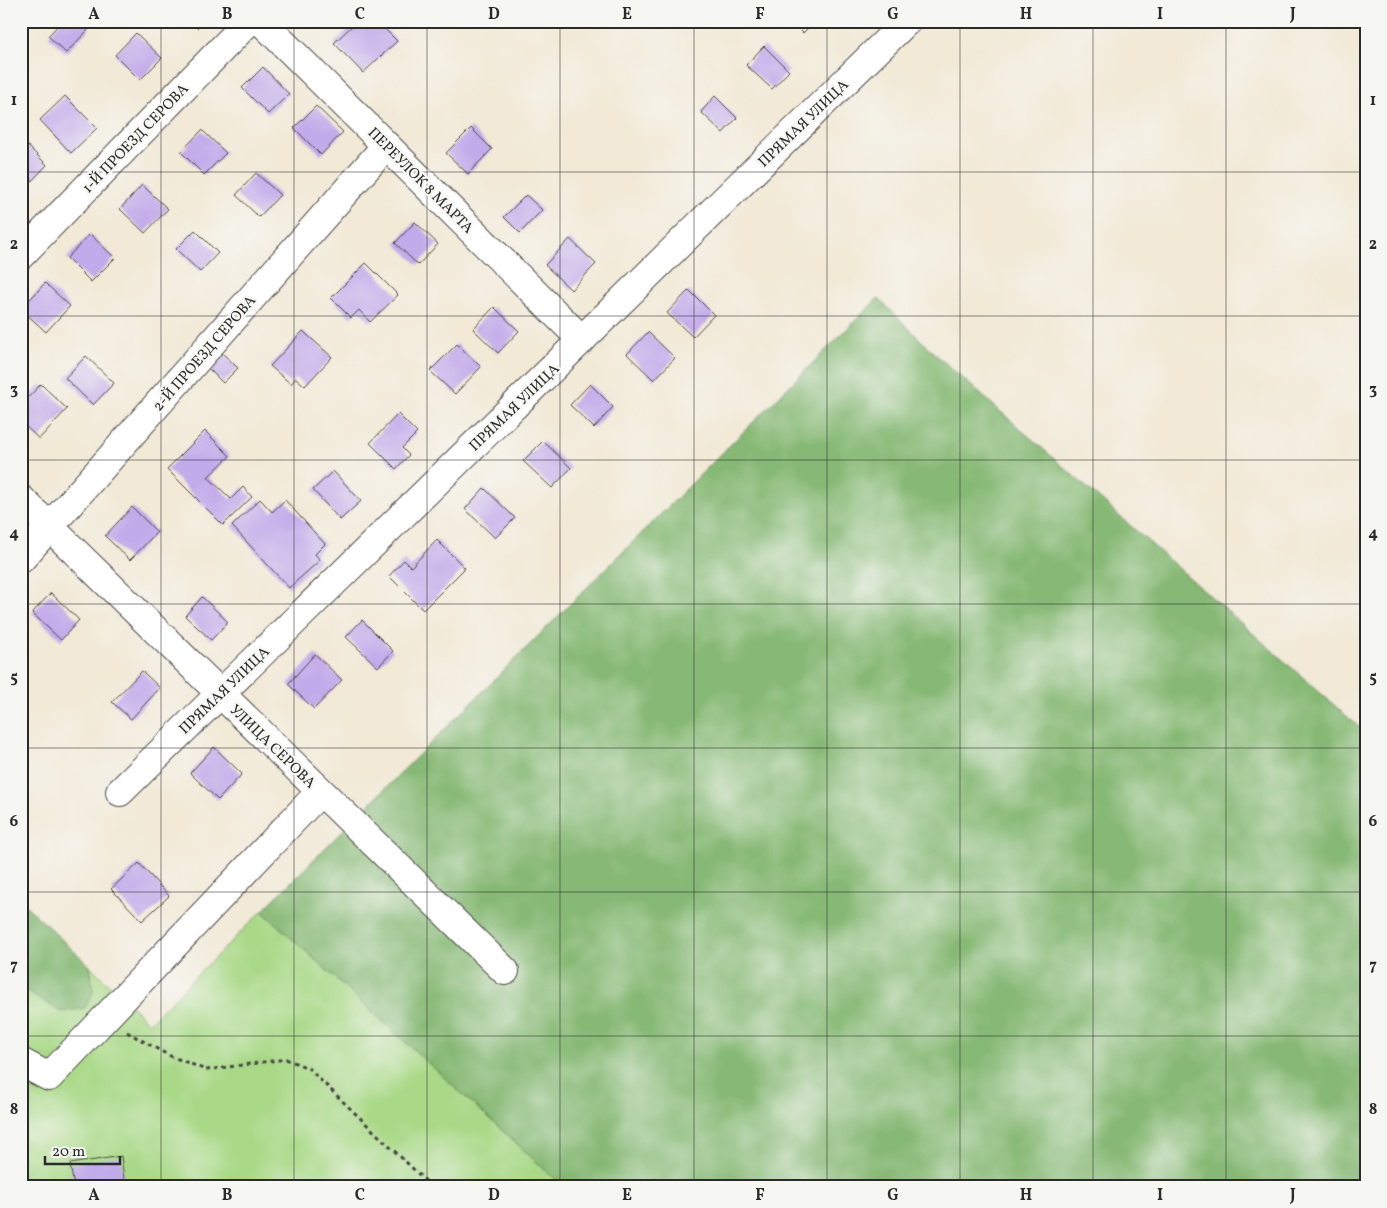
<svg xmlns="http://www.w3.org/2000/svg" width="1387" height="1208" font-family="Vollkorn,serif">
  <style>
    .green { fill: #a9d987; stroke: #6a8259 }
    .forest { fill: #86b974; stroke: #587250 }
    .building { fill: #c2abea }
    .lines { fill: none; stroke-linecap: round; stroke-linejoin: round }
    .minor-casing { stroke: #494845; stroke-width: 30 }
    .path { stroke: #494845; stroke-width: 3; stroke-dasharray: 4 4; stroke-linecap: butt }
    .minor { stroke: #fff; stroke-width: 28 }
    .grid { fill: none; stroke: #2b2b2b; stroke-width: 1; stroke-opacity: 0.55 }
    .labels { text-anchor: middle; stroke-width: 4.5; stroke-linejoin: round; paint-order: stroke }
    .street-label { font-size: 15px; fill: #2b2b2b; stroke: #f6f6f2 }
    .neatline { fill: none; stroke: #2b2b2b; stroke-width: 2 }
    .grid-label { font-size: 16px; text-anchor: middle; font-weight: bold; fill: #2b2b2b }
  </style>
  <rect width="100%" height="100%" fill="#f6f6f2"/>
  <filter id="ink" filterUnits="userSpaceOnUse"><feTurbulence type="fractalNoise" baseFrequency=".02" numOctaves="2"/><feDisplacementMap in="SourceGraphic" scale="10" xChannelSelector="R" yChannelSelector="G"/><feConvolveMatrix kernelMatrix="1 2 1 2 8 2 1 2 1" color-interpolation-filters="sRGB"/></filter>
  <filter id="wash" filterUnits="userSpaceOnUse"><feTurbulence type="fractalNoise" baseFrequency=".0096" numOctaves="4" result="noise"/><feDisplacementMap in="SourceGraphic" scale="20" xChannelSelector="R" yChannelSelector="G"/><feGaussianBlur stdDeviation="1.12" result="paint"/><feColorMatrix in="noise" values="0 0 0 0 0 0 0 0 0 0 0 0 0 0 0 0 0 1.4 0 .05"/><feComposite in="paint" operator="in"/></filter>
  <g filter="url(#wash)">
    <rect width="100%" height="100%" fill="#f2e9d6"/>
    <path class="green" d="M262,911L564,1187H21V987L61,1012L93,993L90,966L149,1023Z"/>
    <g class="forest">
      <path d="M878,298L934,353L1366,733V1187H564L262,911Z"/>
      <path d="M21,901L90,966L93,993L85,1008L61,1012L21,987Z"/>
    </g>
    <g id="blocks">
      <g class="building">
        <path d="M62,21H84L90,28L66,53L48,36Z"/>
        <path d="M190,21H203L197,28Z"/>
        <path d="M357,21H377L397,41L363,73L334,43Z"/>
        <path d="M792,21H815L803,33Z"/>
        <path d="M136,33L162,58L140,80L115,55Z"/>
        <path d="M764,46L789,71L772,89L746,65Z"/>
        <path d="M263,67L289,94L268,114L242,88Z"/>
        <path d="M65,96L97,128L71,153L40,120Z"/>
        <path d="M715,96L737,118L723,133L701,112Z"/>
        <path d="M316,106L343,132L321,155L294,128Z"/>
        <path d="M471,128L492,149L468,174L446,153Z"/>
        <path d="M202,130L226,153L204,175L181,152Z"/>
        <path d="M22,140L47,165L25,188L21,184Z"/>
        <path d="M256,173L280,195L259,217L236,195Z"/>
        <path d="M142,185L168,209L145,233L120,209Z"/>
        <path d="M526,195L542,210L520,233L504,217Z"/>
        <path d="M415,222L438,244L418,265L395,243Z"/>
        <path d="M195,230L218,253L200,272L176,249Z"/>
        <path d="M90,234L115,258L91,282L67,258Z"/>
        <path d="M570,239L596,264L571,290L545,265Z"/>
        <path d="M366,263L398,295L370,322L359,310L351,318L331,298Z"/>
        <path d="M45,283L70,306L46,332L21,309Z"/>
        <path d="M689,290L714,315L693,337L667,313Z"/>
        <path d="M494,307L519,331L498,353L473,329Z"/>
        <path d="M303,331L332,357L305,386L296,378L291,384L270,366Z"/>
        <path d="M648,332L675,358L654,380L627,354Z"/>
        <path d="M457,344L481,367L455,394L430,371Z"/>
        <path d="M222,353L238,368L223,383L208,368Z"/>
        <path d="M86,356L114,383L93,405L65,378Z"/>
        <path d="M41,384L67,409L39,439L21,422V405Z"/>
        <path d="M590,384L613,407L594,428L570,405Z"/>
        <path d="M398,414L417,433L402,448L409,455L396,469L370,443Z"/>
        <path d="M205,431L230,456L208,477L231,499L243,487L252,497L223,525L167,469Z"/>
        <path d="M543,441L571,468L552,488L523,461Z"/>
        <path d="M333,471L361,501L340,520L313,490Z"/>
        <path d="M484,488L515,518L495,538L465,509Z"/>
        <path d="M260,499L272,512L285,500L325,544L315,554L320,560L289,588L232,526Z"/>
        <path d="M132,507L157,532L130,560L105,536Z"/>
        <path d="M437,540L465,568L423,610L389,576L404,560L411,567Z"/>
        <path d="M51,593L79,620L61,640L32,613Z"/>
        <path d="M202,597L228,622L211,640L185,616Z"/>
        <path d="M362,620L393,651L378,667L346,637Z"/>
        <path d="M315,654L342,680L314,709L288,684Z"/>
        <path d="M142,671L160,688L131,719L112,702Z"/>
        <path d="M214,747L242,774L218,800L190,773Z"/>
        <path d="M139,863L169,896L142,921L111,889Z"/>
        <path d="M121,1156L125,1186L74,1187L70,1164Z"/>
      </g>
    </g>
  </g>
  <g filter="url(#ink)">
    <use href="#blocks" fill-opacity="0" stroke="#494845" stroke-width="1"/>
    <g class="lines">
      <g class="minor-casing">
        <g id="minor">
          <path d="M261,21L582,340"/>
          <path d="M21,255L249,21"/>
          <path d="M21,499L505,971"/>
          <path d="M21,559L385,147"/>
          <path d="M120,792L907,21"/>
          <path d="M21,1062L49,1077L320,792"/>
        </g>
      </g>
      <path class="path" d="M127,1032L168,1055L206,1070L286,1059L308,1068L432,1187"/>
      <use href="#minor" class="minor"/>
    </g>
  </g>
  <path class="grid" d="M161,21V1187M294,21V1187M427,21V1187M560,21V1187M694,21V1187M827,21V1187M960,21V1187M1093,21V1187M1226,21V1187M21,172H1366M21,316H1366M21,460H1366M21,604H1366M21,748H1366M21,892H1366M21,1036H1366"/>
  <g class="labels">
    <g class="street-label">
      <text transform="translate(803 123) rotate(-44)" y="5">ПРЯМАЯ УЛИЦА</text>
      <text transform="translate(135 138) rotate(-46)" y="5">1-Й ПРОЕЗД СЕРОВА</text>
      <text transform="translate(421 180) rotate(45)" y="5">ПЕРЕУЛОК 8 МАРТА</text>
      <text transform="translate(204 353) rotate(-49)" y="5">2-Й ПРОЕЗД СЕРОВА</text>
      <text transform="translate(514 407) rotate(-44)" y="5">ПРЯМАЯ УЛИЦА</text>
      <text transform="translate(224 690) rotate(-44)" y="5">ПРЯМАЯ УЛИЦА</text>
      <text transform="translate(273 746) rotate(44)" y="5">УЛИЦА СЕРОВА</text>
    </g>
  </g>
  <rect width="1387" height="1208" fill="none" stroke="#f6f6f2" stroke-width="55"/>
  <path d="M45 1156v8h75v-8" fill="none" stroke="#2b2b2b" stroke-width="2.5"/>
  <text x="52" y="1156" font-size="15" fill="#2b2b2b" stroke="#f6f6f2" stroke-width="4" paint-order="stroke">20 m</text>
  <rect x="28" y="28" width="1332" height="1152" class="neatline"/>
  <g class="grid-label">
    <text x="94" y="19">A</text>
    <text x="227" y="19">B</text>
    <text x="360" y="19">C</text>
    <text x="494" y="19">D</text>
    <text x="627" y="19">E</text>
    <text x="760" y="19">F</text>
    <text x="893" y="19">G</text>
    <text x="1026" y="19">H</text>
    <text x="1160" y="19">I</text>
    <text x="1293" y="19">J</text>
    <text x="14" y="105">1</text>
    <text x="1373" y="105">1</text>
    <text x="14" y="249">2</text>
    <text x="1373" y="249">2</text>
    <text x="14" y="394">3</text>
    <text x="1373" y="394">3</text>
    <text x="14" y="538">4</text>
    <text x="1373" y="538">4</text>
    <text x="14" y="682">5</text>
    <text x="1373" y="682">5</text>
    <text x="14" y="826">6</text>
    <text x="1373" y="826">6</text>
    <text x="14" y="970">7</text>
    <text x="1373" y="970">7</text>
    <text x="14" y="1114">8</text>
    <text x="1373" y="1114">8</text>
    <text x="94" y="1200">A</text>
    <text x="227" y="1200">B</text>
    <text x="360" y="1200">C</text>
    <text x="494" y="1200">D</text>
    <text x="627" y="1200">E</text>
    <text x="760" y="1200">F</text>
    <text x="893" y="1200">G</text>
    <text x="1026" y="1200">H</text>
    <text x="1160" y="1200">I</text>
    <text x="1293" y="1200">J</text>
  </g>
</svg>
